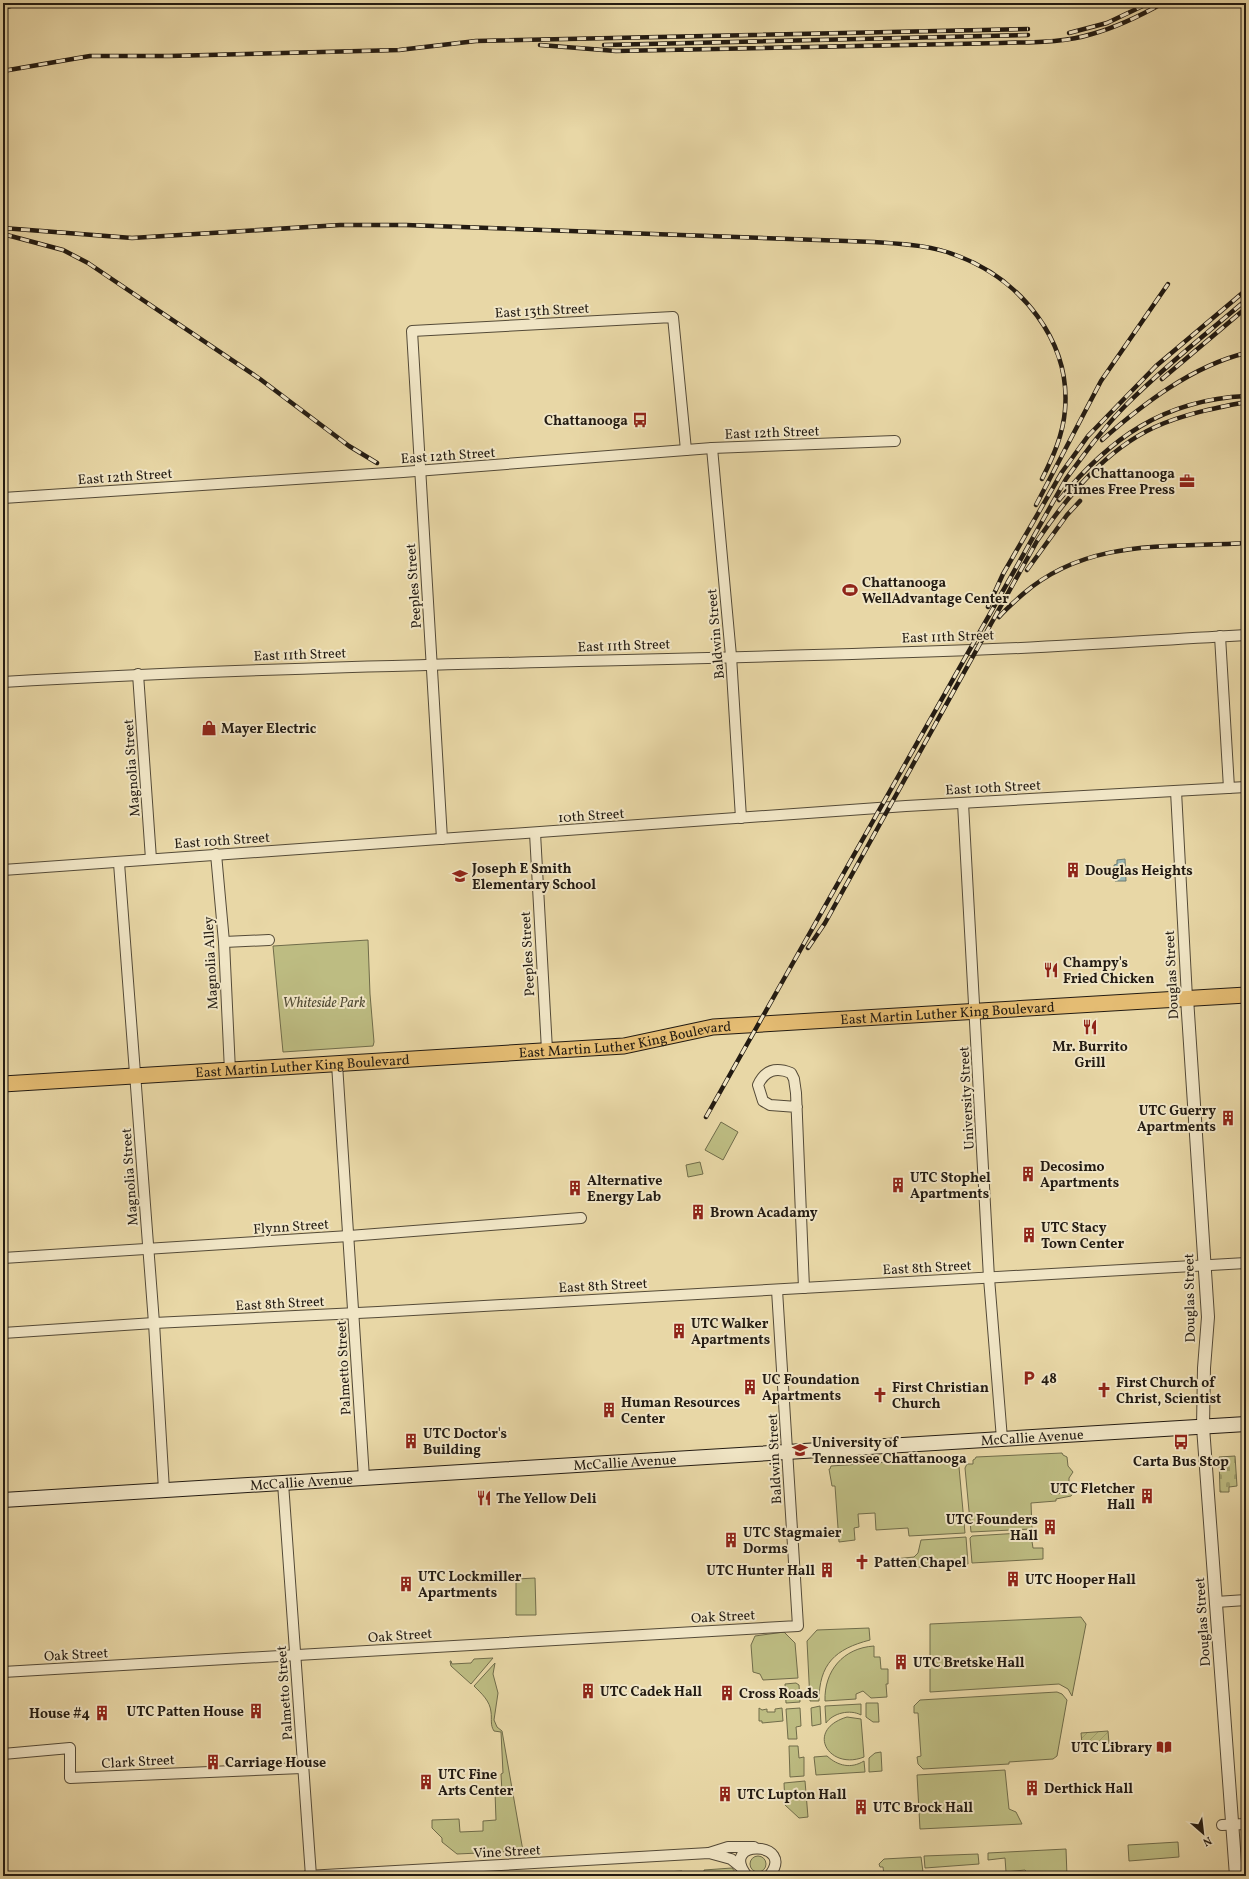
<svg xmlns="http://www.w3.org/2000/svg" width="1249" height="1879" font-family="Vollkorn,serif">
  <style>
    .green { fill: #bdbc82; stroke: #706c4a }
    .cemetery { fill: url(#cemetery-stones); stroke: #706c4a }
    .garden { fill: url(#garden-furrows); stroke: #706c4a }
    .water { fill: url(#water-waves); stroke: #6b7971 }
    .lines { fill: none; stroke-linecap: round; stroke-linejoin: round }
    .minor-casing { stroke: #544a37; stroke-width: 12 }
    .tertiary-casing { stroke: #544a37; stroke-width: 14 }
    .secondary-casing { stroke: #231b12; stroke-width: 16 }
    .primary-casing { stroke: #231b12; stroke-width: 17 }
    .minor { stroke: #f0e5c5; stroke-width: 10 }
    .tertiary { stroke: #f0e5c5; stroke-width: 12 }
    .secondary { stroke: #f0e5c5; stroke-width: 14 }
    .primary { stroke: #e4bc73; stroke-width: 15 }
    .rail-casing { stroke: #231b12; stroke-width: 4.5 }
    .rail { stroke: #f0e5c5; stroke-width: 3; stroke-dasharray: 9; stroke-linecap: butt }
    .labels { text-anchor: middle; stroke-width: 4; stroke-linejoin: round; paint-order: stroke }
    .street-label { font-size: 14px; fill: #231b12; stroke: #f0e5c5 }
    .poi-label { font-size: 14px; font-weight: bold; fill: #231b12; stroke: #f0e5c5; text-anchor: start }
    .park-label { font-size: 14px; font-style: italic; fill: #514b34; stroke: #f0e5c5 }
  </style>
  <defs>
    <pattern id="cemetery-stones" width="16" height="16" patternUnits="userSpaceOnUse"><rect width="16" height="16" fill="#bdbc82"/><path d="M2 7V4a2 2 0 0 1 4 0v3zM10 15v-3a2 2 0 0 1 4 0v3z" fill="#a2a16f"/></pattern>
    <pattern id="garden-furrows" width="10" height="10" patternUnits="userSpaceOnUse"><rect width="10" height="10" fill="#bdbc82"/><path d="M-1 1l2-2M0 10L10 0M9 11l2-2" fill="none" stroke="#a2a16f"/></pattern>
    <pattern id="water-waves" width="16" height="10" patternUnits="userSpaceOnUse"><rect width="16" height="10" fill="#9bb7b1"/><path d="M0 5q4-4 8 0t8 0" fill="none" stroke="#7e948f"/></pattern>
  </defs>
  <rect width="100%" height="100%" fill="#e8d7a6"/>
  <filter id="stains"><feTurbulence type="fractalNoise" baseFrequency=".005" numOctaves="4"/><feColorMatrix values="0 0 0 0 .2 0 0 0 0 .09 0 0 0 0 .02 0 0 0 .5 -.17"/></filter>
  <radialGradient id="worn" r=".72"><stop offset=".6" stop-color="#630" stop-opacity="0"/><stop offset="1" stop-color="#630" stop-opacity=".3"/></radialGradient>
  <g class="green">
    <path d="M368,940L370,994L374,1042L373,1046L283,1052L273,946Z"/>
    <path d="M721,1122L738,1132L723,1160L705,1150Z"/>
    <path d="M700,1162L703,1174L688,1177L686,1165Z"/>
    <path d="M1062,1453L1063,1455L1067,1457L1068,1466L1073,1472L1069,1478V1484L1066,1487L1051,1489V1494L1068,1493L1073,1491L1074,1492L1071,1496L1056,1499V1501L1031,1503L1032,1529L971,1532L965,1468L967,1464H973V1460L975,1459L976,1457Z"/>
    <path d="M948,1458L951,1460L952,1465H958L959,1467L965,1533L909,1536L908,1528L876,1530L875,1513L858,1514L859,1527L854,1528L855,1540L839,1542L835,1486H832L829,1469H830L831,1466Z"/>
    <path d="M1021,1533L1031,1535L1033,1548H1043V1559L972,1563L970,1538L972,1536Z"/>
    <path d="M966,1537L968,1564L904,1568L903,1564H896L894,1559L914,1557L918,1553L921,1540Z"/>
    <path d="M535,1578L536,1615H516V1579Z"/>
    <path d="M1081,1617L1086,1624L1072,1696L1068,1689L1059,1684L930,1692V1624Z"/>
    <path d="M869,1628L870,1640C835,1649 819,1664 819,1701H810L807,1641L817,1630Z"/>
    <path d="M784,1632L795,1643L798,1678L763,1680L760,1674L753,1672L751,1645L755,1636Z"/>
    <path d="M874,1646V1657H880L881,1669H888V1684H886L887,1697L871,1698L863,1691L856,1694V1699L825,1701C824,1671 843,1648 874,1646Z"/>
    <path d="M493,1658L471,1684L451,1666L450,1661H451L452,1664L471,1663L474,1659Z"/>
    <path d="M495,1663L493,1674L498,1693L494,1720L497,1727L502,1731L523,1851L457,1854L442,1842V1838L432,1828V1820L459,1819L460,1832L483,1831V1821L496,1820L495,1792H502L501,1774L503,1773L501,1732L494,1731C490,1725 492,1719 491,1712C490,1701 482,1694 474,1686Z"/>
    <path d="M796,1683L799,1685L800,1702L786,1703L785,1684Z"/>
    <path d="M1057,1692L1062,1694L1067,1700L1057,1756L1053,1759L1009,1762V1764L923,1769L918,1764L917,1757L921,1756L918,1713H914V1706L920,1700Z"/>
    <path d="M866,1703H878L879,1722H873L866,1717Z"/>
    <path d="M861,1704V1715C850,1709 833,1713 826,1723L825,1706Z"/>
    <path d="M820,1706L821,1724L812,1726L811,1708Z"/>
    <path d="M759,1708L762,1710L767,1709V1712H775V1709L782,1708L783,1721L762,1723V1721H759Z"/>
    <path d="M800,1708L801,1726L796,1727L797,1739H788L786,1709Z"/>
    <path d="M847,1717L861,1719L864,1757C829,1771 804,1730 847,1717Z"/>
    <path d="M789,1746H798L799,1758L804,1757V1776L790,1777Z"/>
    <path d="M881,1752L882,1771L869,1772V1758L875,1753Z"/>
    <path d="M827,1756C838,1766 851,1769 864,1761L865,1772L816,1775L814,1757Z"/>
    <path d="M1005,1770L1009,1809L1016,1812L1022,1824L920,1829L917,1775Z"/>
    <path d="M805,1781L808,1817L799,1818L785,1805L784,1783Z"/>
    <path d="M1178,1842L1179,1857L1129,1861L1128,1845Z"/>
    <path d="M1066,1849L1067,1876H1031L1025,1870L1006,1872L1005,1858L988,1860V1853Z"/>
    <path d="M978,1854L979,1864L925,1868L924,1856Z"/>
    <circle cx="758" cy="1864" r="8"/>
    <path d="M921,1857L923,1872L884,1875L883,1867H880L879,1864L884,1859Z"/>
    <path d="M732,1868L736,1873L734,1876H704V1870Z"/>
    <path d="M682,1871V1876H635V1874Z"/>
  </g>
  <path class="cemetery" d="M1235,1456L1237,1486L1229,1487V1492H1220L1219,1457Z"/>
  <path class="garden" d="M1108,1731L1109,1743L1082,1744L1081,1733Z"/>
  <path class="water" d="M1125,859L1126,881H1115L1114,865L1117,864V860Z"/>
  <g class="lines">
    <g class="minor-casing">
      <g id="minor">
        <path d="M712,448L731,656L741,818"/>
        <path d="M3,498L403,472L712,448L895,441"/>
        <path d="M1220,636L1229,788"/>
        <path d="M138,674L151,859"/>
        <path d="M3,682C326,663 649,662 971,650C1063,647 1155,640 1246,635"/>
        <path d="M1176,791L1187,998"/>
        <path d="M963,803L989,1278L1002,1439"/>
        <path d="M535,833L547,1050"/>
        <path d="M442,839L412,331L673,317L686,450"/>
        <path d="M216,854L224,942L230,1071"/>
        <path d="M119,863L154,1323L164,1490"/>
        <path d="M3,870L906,806L1246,787"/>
        <path d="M224,942L269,940"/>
        <path d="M337,1064L364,1478"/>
        <path d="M797,1107L770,1105L763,1101L758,1085C765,1070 776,1067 791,1073L794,1079L796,1093L804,1288"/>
        <path d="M3,1258L349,1236L581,1218"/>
        <path d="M3,1333L154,1323L378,1312L1246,1263"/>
        <path d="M283,1483L311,1876"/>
        <path d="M1216,1602L1246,1600"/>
        <path d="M3,1672L798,1626L777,1290"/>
        <path d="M3,1754L70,1748V1778L302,1768"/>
        <path d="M1222,1825L1246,1824"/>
        <path d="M709,1853L728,1847H754"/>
        <path d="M307,1876L709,1853L731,1859L741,1867"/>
        <path d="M747,1876C717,1838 798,1841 769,1876"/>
      </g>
    </g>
    <g class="tertiary-casing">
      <path id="tertiary" d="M1187,998L1208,1317L1204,1368L1203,1427L1236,1876"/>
    </g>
    <g class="secondary-casing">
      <g id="secondary">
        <path id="s1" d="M3,1500L1246,1424"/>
      </g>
    </g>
    <g class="primary-casing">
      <g id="primary">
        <path id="s2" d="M3,1084L624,1046L713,1027L1246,995"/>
      </g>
    </g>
    <use href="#minor" class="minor"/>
    <use href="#tertiary" class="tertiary"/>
    <use href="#secondary" class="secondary"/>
    <use href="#primary" class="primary"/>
    <g class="rail-casing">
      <g id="rail">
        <path d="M3,8L21,3"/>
        <path d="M1069,33L1107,23L1149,3"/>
        <path d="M540,45L616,51L1001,43C1031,42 1063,43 1092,34C1117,27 1140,16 1163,3"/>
        <path d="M604,45L1028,35"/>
        <path d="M3,71L90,56H169L399,50L476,41L1028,29"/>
        <path d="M3,228L132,238L340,225H406L874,242C903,244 931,245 958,256C1021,280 1071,341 1065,410C1063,435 1053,457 1042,479"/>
        <path d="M3,234L63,250L88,263L260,379L349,446L377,463"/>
        <path d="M1162,379L1246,308"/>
        <path d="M1102,440C1143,404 1192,366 1246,353"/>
        <path d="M1059,500C1110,438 1163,400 1246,396"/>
        <path d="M1036,505L1101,381L1168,284"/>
        <path d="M1027,570L1067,515L1080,501"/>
        <path d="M988,607L1003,574L1062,472L1088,436L1156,366L1246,290"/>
        <path d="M999,617C1006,609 1015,601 1023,594C1088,538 1167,548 1246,543"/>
        <path d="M808,948L825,923L1037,541C1067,497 1105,450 1155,427C1184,414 1215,408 1246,402"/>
        <path d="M706,1117L1066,479C1085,453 1104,427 1127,404C1164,367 1206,334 1246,300"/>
      </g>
    </g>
    <use href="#rail" class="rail"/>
  </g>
  <defs>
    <g id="bus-bare" transform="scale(1.2)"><path d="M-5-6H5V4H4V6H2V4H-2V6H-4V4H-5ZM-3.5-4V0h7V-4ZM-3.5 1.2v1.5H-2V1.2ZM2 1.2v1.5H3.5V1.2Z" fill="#8f2418" stroke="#f0e5c5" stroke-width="2.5" paint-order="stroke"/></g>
    <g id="office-bare" transform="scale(1.2)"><path d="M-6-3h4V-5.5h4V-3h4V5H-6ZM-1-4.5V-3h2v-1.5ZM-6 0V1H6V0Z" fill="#8f2418" stroke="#f0e5c5" stroke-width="2.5" paint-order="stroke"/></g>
    <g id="stadium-bare" transform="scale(1.2)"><path d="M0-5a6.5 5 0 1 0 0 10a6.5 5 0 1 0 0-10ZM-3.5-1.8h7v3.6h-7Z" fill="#8f2418" stroke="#f0e5c5" stroke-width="2.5" paint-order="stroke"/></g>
    <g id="shop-bare" transform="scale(1.2)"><path d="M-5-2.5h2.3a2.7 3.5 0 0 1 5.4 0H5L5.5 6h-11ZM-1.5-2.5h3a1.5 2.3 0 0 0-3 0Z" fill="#8f2418" stroke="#f0e5c5" stroke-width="2.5" paint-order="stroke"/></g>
    <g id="building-bare" transform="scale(1.2)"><path d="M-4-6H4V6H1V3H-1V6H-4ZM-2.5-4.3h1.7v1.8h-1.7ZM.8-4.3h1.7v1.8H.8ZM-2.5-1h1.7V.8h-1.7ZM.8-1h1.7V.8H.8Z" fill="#8f2418" stroke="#f0e5c5" stroke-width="2.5" paint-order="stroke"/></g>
    <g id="school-bare" transform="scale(1.2)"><path d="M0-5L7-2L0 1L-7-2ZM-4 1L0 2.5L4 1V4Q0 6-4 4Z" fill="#8f2418" stroke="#f0e5c5" stroke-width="2.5" paint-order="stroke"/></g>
    <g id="restaurant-bare" transform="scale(1.2)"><path d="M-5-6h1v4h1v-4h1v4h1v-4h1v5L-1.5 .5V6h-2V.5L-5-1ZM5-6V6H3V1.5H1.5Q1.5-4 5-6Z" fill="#8f2418" stroke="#f0e5c5" stroke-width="2.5" paint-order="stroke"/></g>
    <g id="parking-bare" transform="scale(1.2)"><path d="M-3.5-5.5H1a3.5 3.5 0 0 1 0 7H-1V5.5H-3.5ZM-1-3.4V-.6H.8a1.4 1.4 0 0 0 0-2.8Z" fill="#8f2418" stroke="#f0e5c5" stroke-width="2.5" paint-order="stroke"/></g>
    <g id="church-bare" transform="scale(1.2)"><path d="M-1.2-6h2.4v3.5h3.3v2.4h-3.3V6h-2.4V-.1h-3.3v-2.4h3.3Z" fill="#8f2418" stroke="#f0e5c5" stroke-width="2.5" paint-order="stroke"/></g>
    <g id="university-bare" transform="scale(1.2)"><path d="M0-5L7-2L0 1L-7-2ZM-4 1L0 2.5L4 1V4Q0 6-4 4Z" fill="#8f2418" stroke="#f0e5c5" stroke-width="2.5" paint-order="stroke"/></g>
    <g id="library-bare" transform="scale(1.2)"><path d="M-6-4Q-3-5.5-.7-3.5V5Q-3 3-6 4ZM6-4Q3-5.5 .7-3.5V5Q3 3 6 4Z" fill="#8f2418" stroke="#f0e5c5" stroke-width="2.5" paint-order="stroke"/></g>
  </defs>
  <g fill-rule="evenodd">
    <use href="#bus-bare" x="640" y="420"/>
    <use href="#office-bare" x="1187" y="481"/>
    <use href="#stadium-bare" x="850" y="590"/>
    <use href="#shop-bare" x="209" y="728"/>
    <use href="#building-bare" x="1073" y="870"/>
    <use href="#school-bare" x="460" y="876"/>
    <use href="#restaurant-bare" x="1051" y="970"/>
    <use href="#restaurant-bare" x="1090" y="1027"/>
    <use href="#building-bare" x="1228" y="1118"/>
    <use href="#building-bare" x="1028" y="1174"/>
    <use href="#building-bare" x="898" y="1185"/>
    <use href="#building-bare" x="575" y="1188"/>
    <use href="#building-bare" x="698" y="1212"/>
    <use href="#building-bare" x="1029" y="1235"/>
    <use href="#building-bare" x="679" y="1331"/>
    <use href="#parking-bare" x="1029" y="1378"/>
    <use href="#building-bare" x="750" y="1387"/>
    <use href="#church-bare" x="1104" y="1390"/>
    <use href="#church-bare" x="880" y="1395"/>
    <use href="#building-bare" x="609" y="1410"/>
    <use href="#building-bare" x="411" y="1441"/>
    <use href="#bus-bare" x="1181" y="1442"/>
    <use href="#university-bare" x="800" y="1450"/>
    <use href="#building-bare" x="1147" y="1496"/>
    <use href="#restaurant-bare" x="484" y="1498"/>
    <use href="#building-bare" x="1050" y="1527"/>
    <use href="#building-bare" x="731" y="1540"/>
    <use href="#church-bare" x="862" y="1562"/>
    <use href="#building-bare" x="827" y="1570"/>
    <use href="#building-bare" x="1013" y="1579"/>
    <use href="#building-bare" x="406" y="1584"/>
    <use href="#building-bare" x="901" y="1662"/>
    <use href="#building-bare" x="588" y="1691"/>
    <use href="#building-bare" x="727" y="1693"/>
    <use href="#building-bare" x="256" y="1711"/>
    <use href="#building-bare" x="102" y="1713"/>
    <use href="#library-bare" x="1164" y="1747"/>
    <use href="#building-bare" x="213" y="1762"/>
    <use href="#building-bare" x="426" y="1782"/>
    <use href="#building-bare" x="1032" y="1788"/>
    <use href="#building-bare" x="725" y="1794"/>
    <use href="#building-bare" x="861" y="1807"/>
  </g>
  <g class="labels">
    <g class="street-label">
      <text transform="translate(542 310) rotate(-3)" y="5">East 13th Street</text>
      <text transform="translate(772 432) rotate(-2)" y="5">East 12th Street</text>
      <text transform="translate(448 455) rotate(-4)" y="5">East 12th Street</text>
      <text transform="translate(125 476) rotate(-4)" y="5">East 12th Street</text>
      <text transform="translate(413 586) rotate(-94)" y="5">Peeples Street</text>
      <text transform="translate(715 634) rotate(-95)" y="5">Baldwin Street</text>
      <text transform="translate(948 636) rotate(-2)" y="5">East 11th Street</text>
      <text transform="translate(624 645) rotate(-2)" y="5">East 11th Street</text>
      <text transform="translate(300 654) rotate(-2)" y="5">East 11th Street</text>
      <text transform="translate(131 768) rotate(-94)" y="5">Magnolia Street</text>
      <text transform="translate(993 787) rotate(-3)" y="5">East 10th Street</text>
      <text transform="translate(591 815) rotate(-4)" y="5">10th Street</text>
      <text transform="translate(222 840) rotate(-4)" y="5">East 10th Street</text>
      <text transform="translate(527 954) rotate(-93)" y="5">Peeples Street</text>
      <text transform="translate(210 963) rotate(-93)" y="5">Magnolia Alley</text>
      <text transform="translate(1171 975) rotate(-93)" y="5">Douglas Street</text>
      <text dy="5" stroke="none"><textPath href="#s2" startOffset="948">East Martin Luther King Boulevard</textPath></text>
      <text dy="5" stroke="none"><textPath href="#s2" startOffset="624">East Martin Luther King Boulevard</textPath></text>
      <text dy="5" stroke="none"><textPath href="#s2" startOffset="300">East Martin Luther King Boulevard</textPath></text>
      <text transform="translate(966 1098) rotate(-93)" y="5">University Street</text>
      <text transform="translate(129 1177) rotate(-94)" y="5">Magnolia Street</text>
      <text transform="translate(291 1226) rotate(-4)" y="5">Flynn Street</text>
      <text transform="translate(927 1267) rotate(-3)" y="5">East 8th Street</text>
      <text transform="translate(603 1285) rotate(-3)" y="5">East 8th Street</text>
      <text transform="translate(1189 1298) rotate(-91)" y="5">Douglas Street</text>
      <text transform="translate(280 1303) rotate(-3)" y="5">East 8th Street</text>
      <text transform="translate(343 1368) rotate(-93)" y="5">Palmetto Street</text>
      <text dy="5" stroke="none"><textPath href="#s1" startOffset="1031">McCallie Avenue</textPath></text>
      <text transform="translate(774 1459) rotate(-93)" y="5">Baldwin Street</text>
      <text dy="5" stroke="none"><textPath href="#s1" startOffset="623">McCallie Avenue</textPath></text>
      <text dy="5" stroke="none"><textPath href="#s1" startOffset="299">McCallie Avenue</textPath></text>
      <text transform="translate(723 1616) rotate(-3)" y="5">Oak Street</text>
      <text transform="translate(1202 1622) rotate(-94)" y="5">Douglas Street</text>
      <text transform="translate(400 1635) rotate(-4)" y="5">Oak Street</text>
      <text transform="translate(76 1654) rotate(-3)" y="5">Oak Street</text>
      <text transform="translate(284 1693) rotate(-94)" y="5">Palmetto Street</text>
      <text transform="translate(138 1761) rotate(-3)" y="5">Clark Street</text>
      <text transform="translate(507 1851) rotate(-3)" y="5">Vine Street</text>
    </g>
    <g class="poi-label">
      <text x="628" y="425" text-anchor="end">Chattanooga</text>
      <text x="1175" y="478" text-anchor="end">Chattanooga<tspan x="1175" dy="16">Times Free Press</tspan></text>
      <text x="862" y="587">Chattanooga<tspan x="862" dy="16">WellAdvantage Center</tspan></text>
      <text x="221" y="733">Mayer Electric</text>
      <text x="472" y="873">Joseph E Smith<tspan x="472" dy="16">Elementary School</tspan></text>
      <text x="1085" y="875">Douglas Heights</text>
      <text x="1063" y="967">Champy's<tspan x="1063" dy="16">Fried Chicken</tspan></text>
      <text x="1090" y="1051" text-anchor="middle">Mr. Burrito<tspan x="1090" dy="16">Grill</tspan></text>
      <text x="1216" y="1115" text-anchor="end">UTC Guerry<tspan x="1216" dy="16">Apartments</tspan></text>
      <text x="1040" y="1171">Decosimo<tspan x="1040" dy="16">Apartments</tspan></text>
      <text x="910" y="1182">UTC Stophel<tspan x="910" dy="16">Apartments</tspan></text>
      <text x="587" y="1185">Alternative<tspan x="587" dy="16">Energy Lab</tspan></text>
      <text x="710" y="1217">Brown Acadamy</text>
      <text x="1041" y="1232">UTC Stacy<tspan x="1041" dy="16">Town Center</tspan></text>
      <text x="691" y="1328">UTC Walker<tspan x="691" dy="16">Apartments</tspan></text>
      <text x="1041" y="1383">48</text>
      <text x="762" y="1384">UC Foundation<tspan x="762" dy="16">Apartments</tspan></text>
      <text x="1116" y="1387">First Church of<tspan x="1116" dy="16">Christ, Scientist</tspan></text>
      <text x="892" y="1392">First Christian<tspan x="892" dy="16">Church</tspan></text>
      <text x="621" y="1407">Human Resources<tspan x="621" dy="16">Center</tspan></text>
      <text x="423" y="1438">UTC Doctor's<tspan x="423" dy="16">Building</tspan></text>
      <text x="812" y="1447">University of<tspan x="812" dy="16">Tennessee Chattanooga</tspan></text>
      <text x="1181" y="1466" text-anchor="middle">Carta Bus Stop</text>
      <text x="1135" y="1493" text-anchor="end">UTC Fletcher<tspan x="1135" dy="16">Hall</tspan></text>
      <text x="496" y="1503">The Yellow Deli</text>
      <text x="1038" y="1524" text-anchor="end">UTC Founders<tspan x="1038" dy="16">Hall</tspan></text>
      <text x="743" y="1537">UTC Stagmaier<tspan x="743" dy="16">Dorms</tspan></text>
      <text x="874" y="1567">Patten Chapel</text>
      <text x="815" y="1575" text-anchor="end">UTC Hunter Hall</text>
      <text x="418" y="1581">UTC Lockmiller<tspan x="418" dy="16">Apartments</tspan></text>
      <text x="1025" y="1584">UTC Hooper Hall</text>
      <text x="913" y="1667">UTC Bretske Hall</text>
      <text x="600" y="1696">UTC Cadek Hall</text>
      <text x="739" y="1698">Cross Roads</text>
      <text x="244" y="1716" text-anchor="end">UTC Patten House</text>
      <text x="90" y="1718" text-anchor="end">House #4</text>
      <text x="1152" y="1752" text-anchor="end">UTC Library</text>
      <text x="225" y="1767">Carriage House</text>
      <text x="438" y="1779">UTC Fine<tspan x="438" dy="16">Arts Center</tspan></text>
      <text x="1044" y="1793">Derthick Hall</text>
      <text x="737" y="1799">UTC Lupton Hall</text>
      <text x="873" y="1812">UTC Brock Hall</text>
    </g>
    <g class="park-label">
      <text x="324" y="1007">Whiteside Park</text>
    </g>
  </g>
  <rect width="1249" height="1879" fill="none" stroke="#e8d7a6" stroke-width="16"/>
  <rect x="4" y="4" width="1241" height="1871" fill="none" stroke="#231b12" stroke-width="2"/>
  <rect x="8" y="8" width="1233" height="1863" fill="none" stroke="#231b12"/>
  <g transform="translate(1203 1833) rotate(152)" stroke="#f0e5c5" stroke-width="3" paint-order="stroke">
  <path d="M0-3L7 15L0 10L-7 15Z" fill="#231b12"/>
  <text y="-6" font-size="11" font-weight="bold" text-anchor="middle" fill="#231b12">N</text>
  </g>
  <rect width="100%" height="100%" filter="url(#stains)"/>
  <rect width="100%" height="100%" fill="url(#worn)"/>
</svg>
